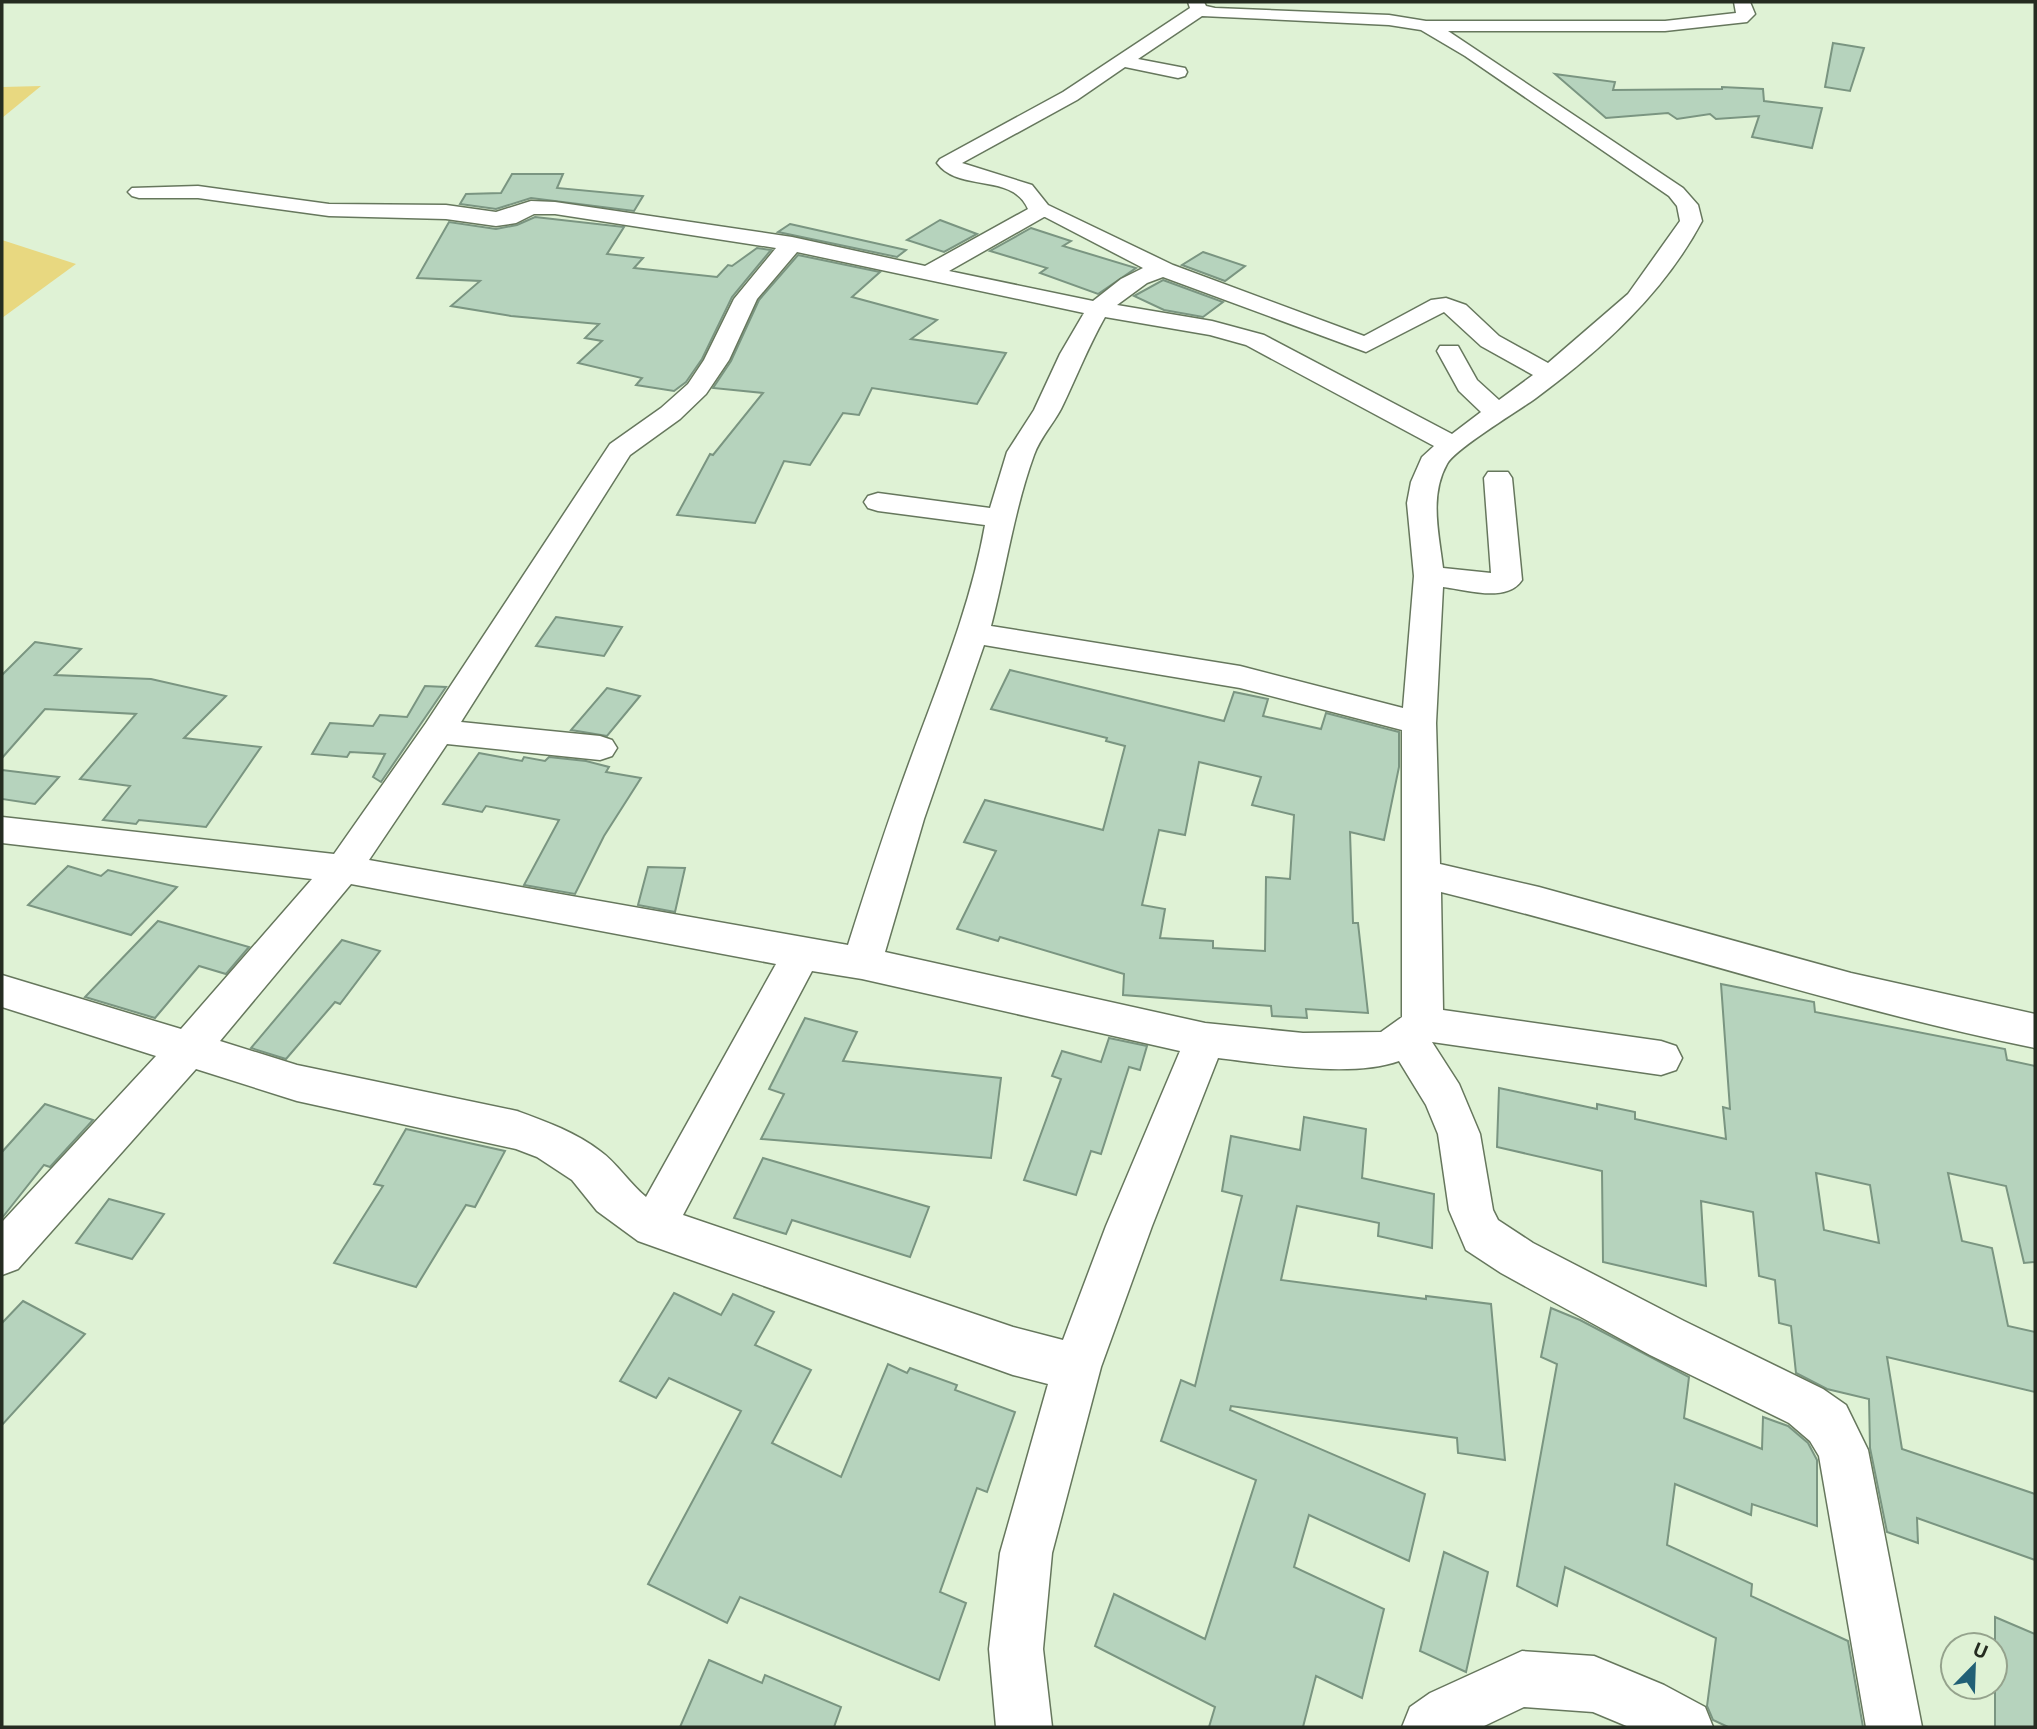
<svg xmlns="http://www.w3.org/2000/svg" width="2037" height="1729" font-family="'Open Sans',sans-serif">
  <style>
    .green { fill: #e8d880 }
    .building { fill: #b6d3bd; stroke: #7a9581; stroke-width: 2; fill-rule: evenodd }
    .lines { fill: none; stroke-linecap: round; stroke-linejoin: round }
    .minor-casing { stroke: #66775d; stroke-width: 3 }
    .minor { fill: #fff; fill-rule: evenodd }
  </style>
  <rect width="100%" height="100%" fill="#dff2d5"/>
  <g class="green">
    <path d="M41,86L2,118V87Z"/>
    <path d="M2,240L76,264L2,318Z"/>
  </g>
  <g class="building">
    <path d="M1833,43L1864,48L1850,91L1825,87Z"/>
    <path d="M1555,74L1615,82L1613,90L1722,89V87L1763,89L1764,101L1822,108L1812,148L1752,137L1759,116L1716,119L1710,114L1677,119L1668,113L1606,118Z"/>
    <path d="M512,174H563L557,188L643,196L634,211L531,198L496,209L460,204L466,194L501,193Z"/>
    <path d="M535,217L624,227L607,254L643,258L634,268L717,277L728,265L732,266L757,248L771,250L732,297L702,359L686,382L674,391L636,385L642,378L578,363L602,341L585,338L599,324L511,316L451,306L480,281L417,278L449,222L496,229L517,225Z"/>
    <path d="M940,220L977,234L944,252L907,240Z"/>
    <path d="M790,224L906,250L897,257L778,232Z"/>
    <path d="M1031,228L1071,241L1063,246L1136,268L1098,294L1040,273L1047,268L990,251Z"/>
    <path d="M1203,252L1245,266L1225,281L1182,265Z"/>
    <path d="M798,255L880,272L852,297L937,320L911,339L1006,353L977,404L872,388L859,415L843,413L810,465L784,461L755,523L677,515L710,454L713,455L763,393L713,388L731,361L759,300Z"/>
    <path d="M1163,280L1223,302L1203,317L1164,310L1134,296Z"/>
    <path d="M556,617L622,627L604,656L536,646Z"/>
    <path d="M35,642L81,649L55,675L151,679L226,696L184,738L261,747L206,827L139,820L136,824L103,820L130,786L80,779L136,714L45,709L2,758V675Z"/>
    <path d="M1010,670L1224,721L1234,692L1268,699L1263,716L1321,729L1326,713L1399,732V767L1384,840L1350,832L1353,923H1358L1368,1013L1306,1009L1307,1018L1272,1016L1271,1006L1123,995L1124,974L1000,937L998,941L957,929L996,851L964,842L985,800L1103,830L1125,746L1106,741L1107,738L991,709ZM1199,762L1261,777L1252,805L1294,815L1290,879L1266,877L1265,951L1213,948V941L1160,938L1165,909L1142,905L1159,830L1185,835Z"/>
    <path d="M425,686L446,687L381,782L373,777L385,754L350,752L347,757L312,754L330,723L373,726L380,715L407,717Z"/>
    <path d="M607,688L640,696L607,736L571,730Z"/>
    <path d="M479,753L522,761L524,757L545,761L549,757L586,761L609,767L606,772L641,778L604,836L575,894L524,885L559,820L486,806L482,812L443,804Z"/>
    <path d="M2,770L59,777L35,804L2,799Z"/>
    <path d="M68,866L101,876L108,870L177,887L131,935L28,905Z"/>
    <path d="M648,867L685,868L675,912L638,905Z"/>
    <path d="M158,921L249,947L226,974L199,966L155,1018L85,997Z"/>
    <path d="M342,940L380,951L340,1004L335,1002L286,1059L251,1048Z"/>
    <path d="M1721,984L1814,1002L1815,1012L2005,1049L2007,1060L2035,1066V1262L2024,1263L2006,1186L1948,1173L1962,1241L1992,1248L2008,1326L2035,1332V1392L1887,1357L1902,1449L2035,1494V1560L1917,1518L1918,1543L1887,1532L1870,1448L1869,1399L1827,1389L1796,1373L1791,1326L1779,1323L1775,1280L1759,1276L1753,1212L1701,1201L1706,1286L1603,1262L1602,1171L1497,1147L1499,1088L1597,1109V1104L1635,1112V1119L1726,1139L1723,1107L1730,1109ZM1816,1173L1870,1185L1879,1243L1824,1230Z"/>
    <path d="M805,1018L857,1032L843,1061L1001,1078L991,1158L761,1139L784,1094L769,1089Z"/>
    <path d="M1109,1038L1147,1046L1140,1070L1129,1067L1101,1154L1091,1151L1076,1195L1024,1180L1061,1079L1052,1076L1062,1051L1101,1062Z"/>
    <path d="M45,1104L93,1120L50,1167L44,1165L2,1218V1152Z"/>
    <path d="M1304,1117L1366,1129L1362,1178L1434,1194L1432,1248L1378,1236L1379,1223L1297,1206L1281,1280L1426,1299V1296L1491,1304L1505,1460L1458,1453L1457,1438L1231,1406L1230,1410L1425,1494L1409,1561L1309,1515L1294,1567L1384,1609L1362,1698L1316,1676L1303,1727H1209L1215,1707L1095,1646L1114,1594L1205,1639L1256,1480L1161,1441L1181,1380L1195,1386L1242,1196L1222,1191L1231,1136L1300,1150Z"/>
    <path d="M406,1129L505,1151L475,1207L466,1205L416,1287L334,1263L383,1186L374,1184Z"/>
    <path d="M763,1158L929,1207L910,1257L792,1220L786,1234L734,1218Z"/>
    <path d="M109,1199L164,1214L132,1259L76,1243Z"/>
    <path d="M674,1293L721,1315L733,1294L774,1312L755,1345L811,1370L772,1443L841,1477L888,1364L907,1373L910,1368L957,1385L955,1390L1015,1412L987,1492L977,1488L940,1592L966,1603L939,1680L740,1597L727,1623L648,1584L741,1411L669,1378L656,1398L620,1381Z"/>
    <path d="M23,1301L85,1334L2,1425V1323Z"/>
    <path d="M1551,1308L1580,1320L1689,1377L1684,1418L1762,1449L1763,1417L1788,1426L1808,1443L1817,1460V1526L1752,1504L1751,1515L1675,1484L1667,1545L1752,1584L1751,1596L1848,1641L1863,1727H1728L1713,1720L1707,1706L1716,1638L1565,1567L1557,1606L1517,1586L1557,1364L1541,1357Z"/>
    <path d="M1444,1552L1488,1572L1466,1672L1420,1651Z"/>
    <path d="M1995,1617L2035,1634V1727H1995Z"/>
    <path d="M709,1660L762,1683L765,1675L841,1707L834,1727H680Z"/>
  </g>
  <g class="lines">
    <g class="minor-casing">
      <g id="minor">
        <path d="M1188,2H1204L1206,6L1215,8L1389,15L1426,21H1665L1736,13L1734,2H1750L1755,14L1747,22L1665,31H1448L1683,188L1698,205L1702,221C1664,293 1601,350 1536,398C1518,411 1455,449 1447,464C1429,496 1439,534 1443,568L1491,573L1484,478L1488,472H1508L1512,478L1522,580C1507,603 1468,590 1443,587L1436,723L1440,864L1539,887L1851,973L2035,1014V1048C1835,1007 1640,941 1441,892L1443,1010L1661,1041L1676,1046L1682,1058L1676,1070L1661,1075L1432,1042L1459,1084L1480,1134L1493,1210L1498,1220L1533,1243L1684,1321L1823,1389L1846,1405L1868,1450L1922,1727H1866L1819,1456L1810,1441L1789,1423L1650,1355L1501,1273L1466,1250L1449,1210L1438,1134L1426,1105L1399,1061C1352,1078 1269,1064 1218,1058L1152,1226L1101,1367L1052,1553L1043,1649L1052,1727H996L989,1649L1000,1553L1048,1384L1013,1375L638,1241L597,1211L572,1180L537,1157L516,1149L297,1101L196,1069L18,1269L2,1275V1222L156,1056L2,1007V975L181,1029L312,879L2,843V817L334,854L426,723L610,444L661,408L688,384L704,360L734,299L776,248L555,214H534L516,223L496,226L446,219L329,216L198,198H139L132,196L128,192L132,188L198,186L329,204L446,205L496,212L531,201L555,202L792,237L925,266L1028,209C1012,172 959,193 937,163L940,159L1063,92L1190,8ZM1202,16L1389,25L1421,30L1465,56L1669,196L1677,206L1680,221L1628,294L1548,363L1499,336L1466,305L1446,298L1431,300L1364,336L1173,265L1048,205L1032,185L962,163L1077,100L1125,67L1178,78L1185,76L1187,72L1185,68L1138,59ZM1044,217H1045L1143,268L1121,279L1093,301L949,271ZM797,252L1084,313L1060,354L1034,410L1007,452L990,508L878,493L868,496L864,502L868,508L878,511L985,525C971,605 939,682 911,758C888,820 868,882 848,945L369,860L447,744L600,760L612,756L617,748L612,740L600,736L461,722L630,455L680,419L706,394L729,360L757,299ZM1163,277L1366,352L1444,312L1481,346L1533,375L1499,400L1477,380L1458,346H1440L1437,351L1459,391L1481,412L1452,434L1264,335L1212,321L1117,305L1147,283ZM1105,317L1210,335L1246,345L1434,446L1422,457L1411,482L1407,503L1414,576L1403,708L1240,666L991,626C1006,569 1014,510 1034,455C1040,438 1053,424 1061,409C1076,378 1088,347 1105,317ZM984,645L1240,688L1402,730V1017L1381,1032L1303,1033L1205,1023L885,952L924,819ZM351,884L776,964L646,1197C629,1183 617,1163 600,1151C575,1132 547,1122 517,1111L297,1065L220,1041ZM812,971L862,979L1180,1051L1106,1226L1063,1340L1013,1327L683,1215Z"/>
        <path d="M1522,1651L1594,1656L1664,1685L1705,1707L1713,1727H1629L1593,1712L1524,1707L1482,1727H1402L1410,1707L1430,1693Z"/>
      </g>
    </g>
    <use href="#minor" class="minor"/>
  </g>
  <rect width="2037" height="1729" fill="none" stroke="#252c21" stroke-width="7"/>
  <g transform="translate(1974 1666) rotate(23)"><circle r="33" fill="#dff2d5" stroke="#95a38d" stroke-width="2"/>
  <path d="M0-5L12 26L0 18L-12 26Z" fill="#216076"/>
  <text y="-10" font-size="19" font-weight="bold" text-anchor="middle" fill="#252c21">U</text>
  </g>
</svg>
